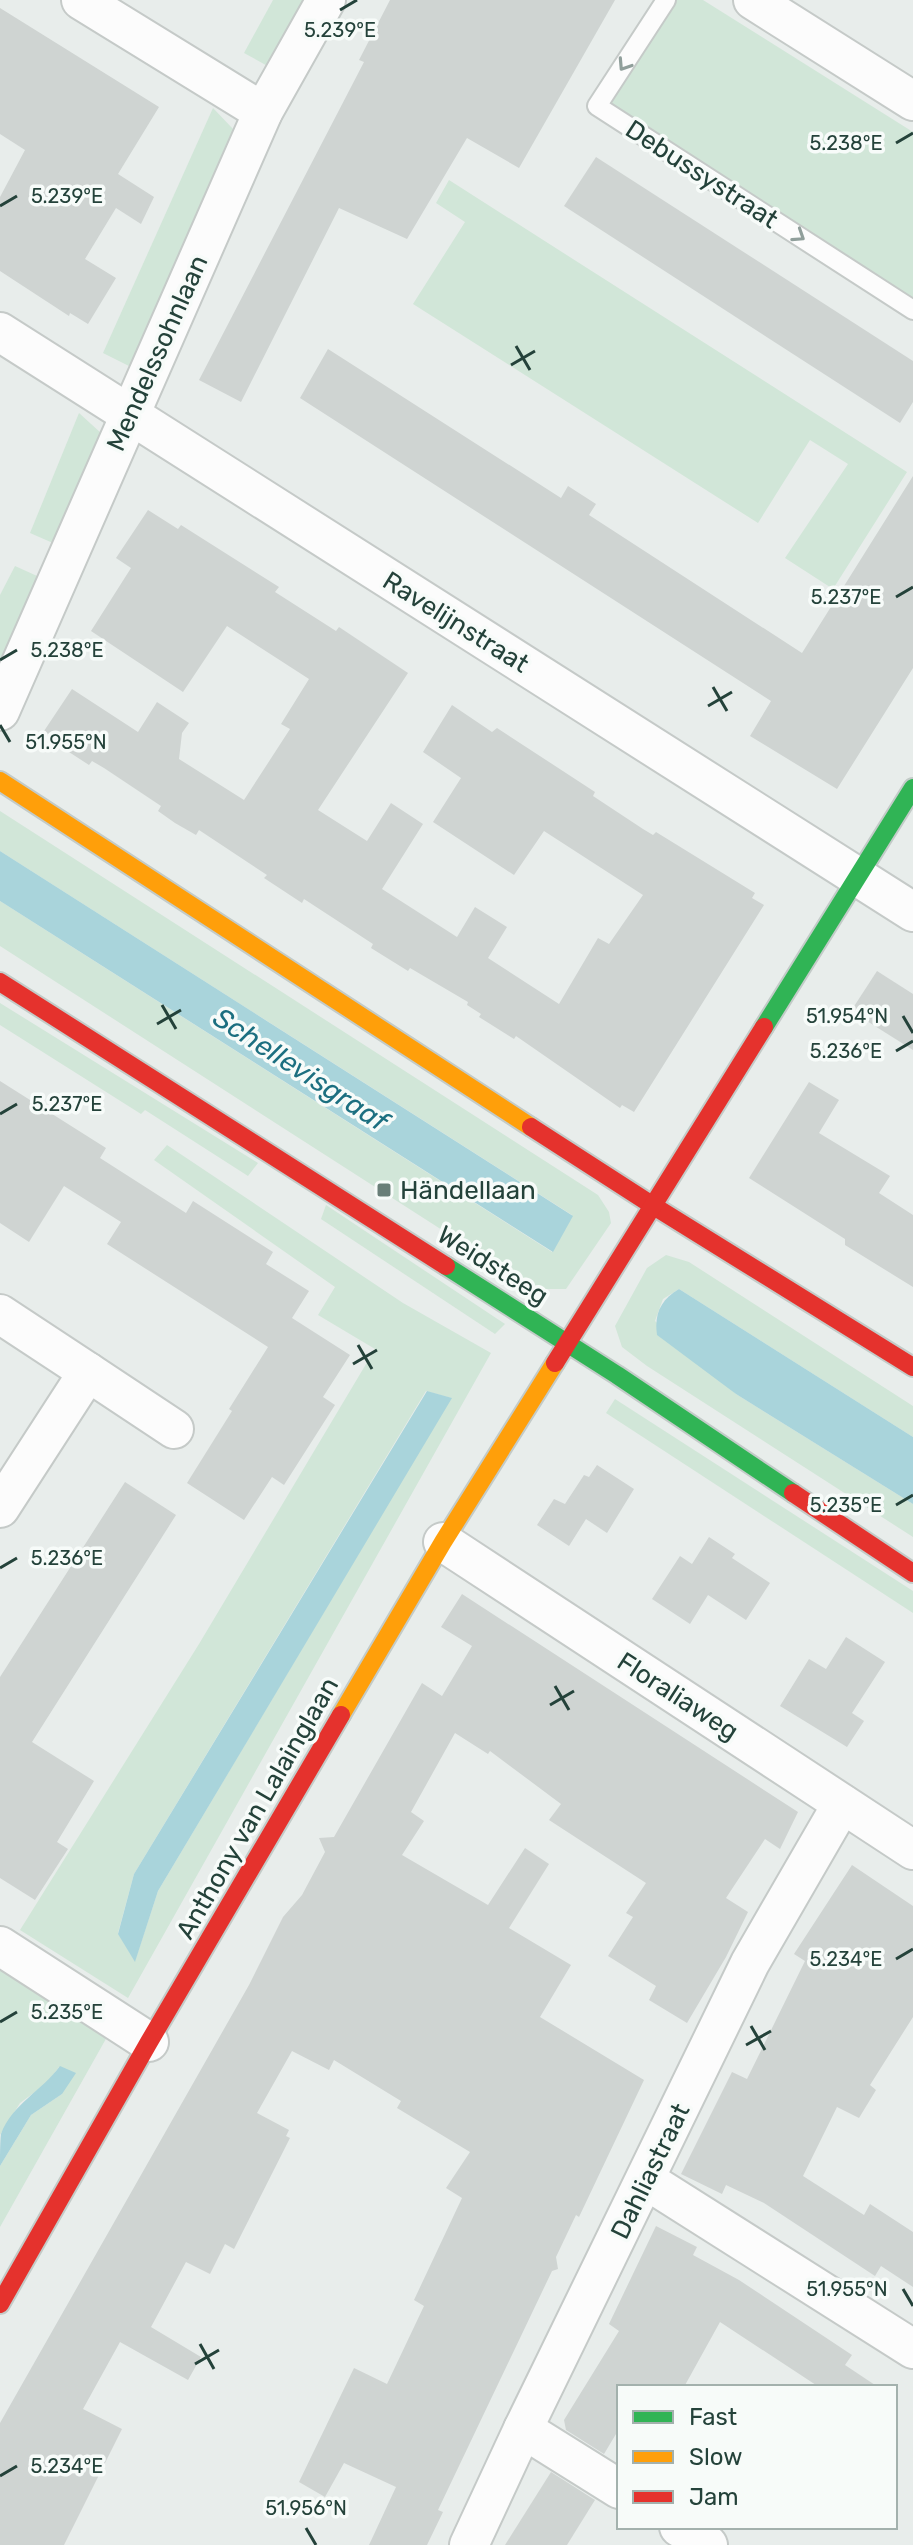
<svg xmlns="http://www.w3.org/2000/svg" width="913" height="2545" font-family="Rubik,sans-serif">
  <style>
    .green { fill: #d1e6d8; fill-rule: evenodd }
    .water { fill: #a9d4db }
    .building { fill: #cfd4d2 }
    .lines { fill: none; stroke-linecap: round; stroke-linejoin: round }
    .lane-casing { stroke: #c5cac8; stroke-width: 22 }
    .street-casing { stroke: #c5cac8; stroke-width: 42 }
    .fast-casing { stroke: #c3cbc8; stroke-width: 22 }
    .slow-casing { stroke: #c3cbc8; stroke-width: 22 }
    .jam-casing { stroke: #c3cbc8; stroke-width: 22 }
    .lane { stroke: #fcfcfc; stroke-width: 18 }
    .street { stroke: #fcfcfc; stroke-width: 38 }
    .fast { stroke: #30b455; stroke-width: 18 }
    .slow { stroke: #ff9f0a; stroke-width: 18 }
    .jam { stroke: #e5322d; stroke-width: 18 }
    .oneway { stroke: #909f9b }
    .ticks { fill: none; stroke: #24423a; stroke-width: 3 }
    .poi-dot { fill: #697e78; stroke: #f7fbf9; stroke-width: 3 }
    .labels { text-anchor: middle; stroke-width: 7; stroke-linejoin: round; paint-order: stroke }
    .street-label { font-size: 26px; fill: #24423a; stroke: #f7fbf9 }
    .poi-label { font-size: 26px; fill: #24423a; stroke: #f7fbf9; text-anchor: start }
    .water-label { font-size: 28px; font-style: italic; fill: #1c6f80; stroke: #f7fbf9 }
    .ticks-label { font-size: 20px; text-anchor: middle; fill: #24423a; stroke: #f7fbf9; stroke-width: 7; stroke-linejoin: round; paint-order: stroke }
  </style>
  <rect width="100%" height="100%" fill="#e8edeb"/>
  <g class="green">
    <path d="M273,0H311L273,69L244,53Z"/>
    <path d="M660,0H703L913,132V310L597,106Z"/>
    <path d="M213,108L233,129L131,367L103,353Z"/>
    <path d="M449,180L907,472L833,589L785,558L848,464L810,440L758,523L413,304L465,222L436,203Z"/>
    <path d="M79,413L102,434L62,547L30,533Z"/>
    <path d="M15,566L46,580L0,670V595Z"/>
    <path d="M0,811L598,1195L609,1212L611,1223L566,1289H534L0,946V901L552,1252L572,1215L0,851Z"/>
    <path d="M0,1003L258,1163L248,1176L145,1110L141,1114L0,1025Z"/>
    <path d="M167,1145L403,1303L491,1353L128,1998L20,1930L199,1644L375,1349L318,1315L335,1287L154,1160ZM426,1391L451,1398L158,1891L135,1961L118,1933L134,1874Z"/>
    <path d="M326,1205L505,1324L495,1334L321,1219Z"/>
    <path d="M666,1255L689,1262L913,1406V1437L679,1289L663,1299L655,1321L736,1394L913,1504V1537L647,1366L622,1347L615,1326L647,1268Z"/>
    <path d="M615,1399L913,1591V1613L606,1413Z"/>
    <path d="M0,1969L107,2037L0,2227V2166L31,2115L62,2094L59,2067L47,2083L20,2103L0,2135Z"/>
  </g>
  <g class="water">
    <path d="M0,851L573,1216L553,1252L0,901Z"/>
    <path d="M679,1289L913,1437V1504L736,1394L657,1335C654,1313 661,1300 679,1289Z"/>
    <path d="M427,1391L452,1398L158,1891L135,1962L118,1934L134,1874Z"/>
    <path d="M60,2066L76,2073L62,2094L31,2115L0,2166C0,2157 0,2143 1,2134C12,2104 42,2091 60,2066Z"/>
  </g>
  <g class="building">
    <path d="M390,0H615L519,168L467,138L407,239L339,208L241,402L199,380L364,62L359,60Z"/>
    <path d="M0,8L159,107L118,174L154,197L141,224L116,208L85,259L116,278L88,324L70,313L69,316L0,271V197L25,150L0,134Z"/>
    <path d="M596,157L913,361V402L900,423L564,206Z"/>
    <path d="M328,349L561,498L568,486L596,504L589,515L802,653L913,476V668L837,789L750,736L771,701L300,398Z"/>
    <path d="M148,510L178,529L181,525L279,587L275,592L336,631L339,627L408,673L318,810L367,841L391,803L423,824L382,889L457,937L475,907L507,927L488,958L559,1004L598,938L609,944L643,895L544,831L514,875L433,822L461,778L423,752L452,705L492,732L497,728L595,792L593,796L643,829L653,835L656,832L755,893L752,898L764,905L634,1112L622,1105L620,1108L516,1036L514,1039L479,1017L481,1014L467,1005L468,1002L410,968L408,971L371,948L373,944L304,899L302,903L264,878L267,875L199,830L196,835L175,823L158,811L161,806L104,768L92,761L89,765L52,741L54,738L44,731L72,689L138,732L157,702L189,723L182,733L179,759L244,800L290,729L281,724L309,679L227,626L183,692L91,631L131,568L116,558Z"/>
    <path d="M877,971L913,994V1050L851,1011Z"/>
    <path d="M0,1081L106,1148L100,1158L186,1213L193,1201L273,1252L266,1264L309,1291L292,1318L350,1355L323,1397L335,1405L284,1485L272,1477L244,1520L187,1483L232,1411L229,1409L268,1347L107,1244L121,1222L64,1186L29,1242L0,1223Z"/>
    <path d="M809,1082L839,1100L819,1133L890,1176L879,1193L913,1215V1287L845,1245V1239L749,1178Z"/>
    <path d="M597,1465L634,1489L607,1533L586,1519L569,1546L537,1525L554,1499L565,1504L584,1475L589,1477Z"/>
    <path d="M125,1482L176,1515L32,1742L94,1781L57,1842L68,1849L35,1900L0,1878V1677Z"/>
    <path d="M709,1537L735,1554L732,1558L770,1583L746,1620L708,1595L690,1624L652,1599L680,1556L692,1564Z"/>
    <path d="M462,1594L798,1812L780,1849L765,1839L726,1898L748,1912L726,1957L687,2023L649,2000L656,1986L608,1956L633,1917L626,1913L646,1883L549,1820L561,1804L490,1751L488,1754L455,1733L411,1812L424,1821L402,1855L488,1905L525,1848L549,1864L509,1928L571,1965L540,2017L644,2080L579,2217L576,2215L556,2257L558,2269L552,2271L438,2510L443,2512L427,2545H369L396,2487L344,2463L325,2497L299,2482L354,2368L387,2384L424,2306L414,2300L462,2198L446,2188L470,2152L397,2108L401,2101L334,2060L329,2070L292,2051L257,2113L289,2130L286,2136L290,2138L234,2249L225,2244L210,2274L186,2262L151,2327L201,2357L188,2380L120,2342L83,2409L122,2429L64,2545H0V2423L249,1985L283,1917L302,1895L325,1852L319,1838L334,1837L422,1683L442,1696L472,1646L441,1627Z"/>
    <path d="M846,1637L885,1662L852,1713L864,1721L847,1747L780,1706L809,1659L826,1669Z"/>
    <path d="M852,1865L913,1906V2017L870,2085L876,2090L859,2118L837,2107L803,2176L864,2215L870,2204L913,2232V2287L881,2266L875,2276L764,2203L726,2185L722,2194L681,2174L732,2072L747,2079L805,1961L794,1954Z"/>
    <path d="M656,2226L697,2247L693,2255L739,2280L852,2355L845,2365L878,2387H819L720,2322L684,2387H619V2429L604,2454L566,2430L564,2420L619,2331L609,2324Z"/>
    <path d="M551,2472L595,2500L567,2545H505Z"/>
  </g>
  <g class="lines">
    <g class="lane-casing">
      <path id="lane" d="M666,0L597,106L913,310"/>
    </g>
    <g class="street-casing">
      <g id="street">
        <path d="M81,0L263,112"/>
        <path d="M753,0L913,101"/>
        <path d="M0,332L913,912"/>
        <path d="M0,711L263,112L326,0"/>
        <path d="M0,1314L88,1372L0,1508"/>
        <path d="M88,1372L174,1429"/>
        <path d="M443,1542L913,1850"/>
        <path d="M0,1946L149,2042"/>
        <path d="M646,2180L913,2349"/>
        <path d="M523,2429L619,2489"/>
        <path d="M679,2527L708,2545"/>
        <path d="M469,2545L523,2429L750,1963L842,1804"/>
      </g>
    </g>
    <g class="fast-casing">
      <g id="fast">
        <path d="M764,1027L913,788"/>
        <path d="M446,1266L617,1375L793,1493"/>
      </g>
    </g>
    <g class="slow-casing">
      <g id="slow">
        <path d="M0,781L531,1127"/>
        <path d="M341,1715L443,1542L555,1363"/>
      </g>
    </g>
    <g class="jam-casing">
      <g id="jam">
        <path d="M0,982L446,1266"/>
        <path d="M531,1127L652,1205L913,1367"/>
        <path d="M555,1363L764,1027"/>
        <path d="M793,1493L913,1573"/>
        <path d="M0,2304L149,2042L341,1715"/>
      </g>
    </g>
    <use href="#lane" class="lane"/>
    <use href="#street" class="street"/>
    <use href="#fast" class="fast"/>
    <use href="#slow" class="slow"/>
    <use href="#jam" class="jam"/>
  </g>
  <defs><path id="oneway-chevron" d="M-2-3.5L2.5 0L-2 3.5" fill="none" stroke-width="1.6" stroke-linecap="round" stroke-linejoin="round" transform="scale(2)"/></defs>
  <g class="oneway">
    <use href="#oneway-chevron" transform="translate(624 65) rotate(123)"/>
    <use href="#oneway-chevron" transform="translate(799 236) rotate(33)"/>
  </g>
  <path class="ticks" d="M340,10L357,0M896,143L913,133M0,206L17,196M516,346L530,370M511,365L535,351M896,597L913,587M0,660L17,650M713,687L727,711M708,706L732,692M0,725L10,742M162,1005L176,1029M903,1016L913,1033M157,1024L181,1010M896,1051L913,1041M0,1114L17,1104M358,1345L372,1369M353,1364L377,1350M896,1505L913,1495M0,1568L17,1558M555,1686L569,1710M550,1705L574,1691M896,1959L913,1949M0,2022L17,2012M751,2026L765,2050M746,2045L771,2031M903,2289L913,2306M200,2344L214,2369M195,2364L219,2350M0,2476L17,2466M306,2528L316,2545"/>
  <rect class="poi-dot" x="376" y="1182" width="16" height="16" rx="4"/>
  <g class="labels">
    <g class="street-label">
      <text transform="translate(702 174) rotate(33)" y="9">Debussystraat</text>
      <text transform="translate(157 353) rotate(-66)" y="9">Mendelssohnlaan</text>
      <text transform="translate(456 622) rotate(32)" y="9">Ravelijnstraat</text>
      <text transform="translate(493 1265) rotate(32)" y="9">Weidsteeg</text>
      <text transform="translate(678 1696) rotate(33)" y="9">Floraliaweg</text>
      <text transform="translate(257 1808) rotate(-60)" y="9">Anthony van Lalainglaan</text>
      <text transform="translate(650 2171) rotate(-64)" y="9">Dahliastraat</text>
    </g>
    <g class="poi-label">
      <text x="400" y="1199">Händellaan</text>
    </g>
    <g class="water-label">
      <text transform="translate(301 1069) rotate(33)" y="10">Schellevisgraaf</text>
    </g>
  </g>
  <g class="ticks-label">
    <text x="340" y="37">5.239°E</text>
    <text x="846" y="150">5.238°E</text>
    <text x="67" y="203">5.239°E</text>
    <text x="846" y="604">5.237°E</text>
    <text x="67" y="657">5.238°E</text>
    <text x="66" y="749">51.955°N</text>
    <text x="847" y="1023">51.954°N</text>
    <text x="846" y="1058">5.236°E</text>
    <text x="67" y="1111">5.237°E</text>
    <text x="846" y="1512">5.235°E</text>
    <text x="67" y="1565">5.236°E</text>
    <text x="846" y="1966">5.234°E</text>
    <text x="67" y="2019">5.235°E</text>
    <text x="847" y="2296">51.955°N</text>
    <text x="67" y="2473">5.234°E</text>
    <text x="306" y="2515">51.956°N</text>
  </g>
  <rect x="617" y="2385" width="280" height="144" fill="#f7fbf9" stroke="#a3b1ad" stroke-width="2"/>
  <rect x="633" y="2411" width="40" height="12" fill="#30b455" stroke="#a3b1ad" stroke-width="2"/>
  <text x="689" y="2425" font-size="24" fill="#24423a">Fast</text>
  <rect x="633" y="2451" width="40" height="12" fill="#ff9f0a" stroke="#a3b1ad" stroke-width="2"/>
  <text x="689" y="2465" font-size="24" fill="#24423a">Slow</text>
  <rect x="633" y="2491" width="40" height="12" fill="#e5322d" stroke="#a3b1ad" stroke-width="2"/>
  <text x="689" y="2505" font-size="24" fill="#24423a">Jam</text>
</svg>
